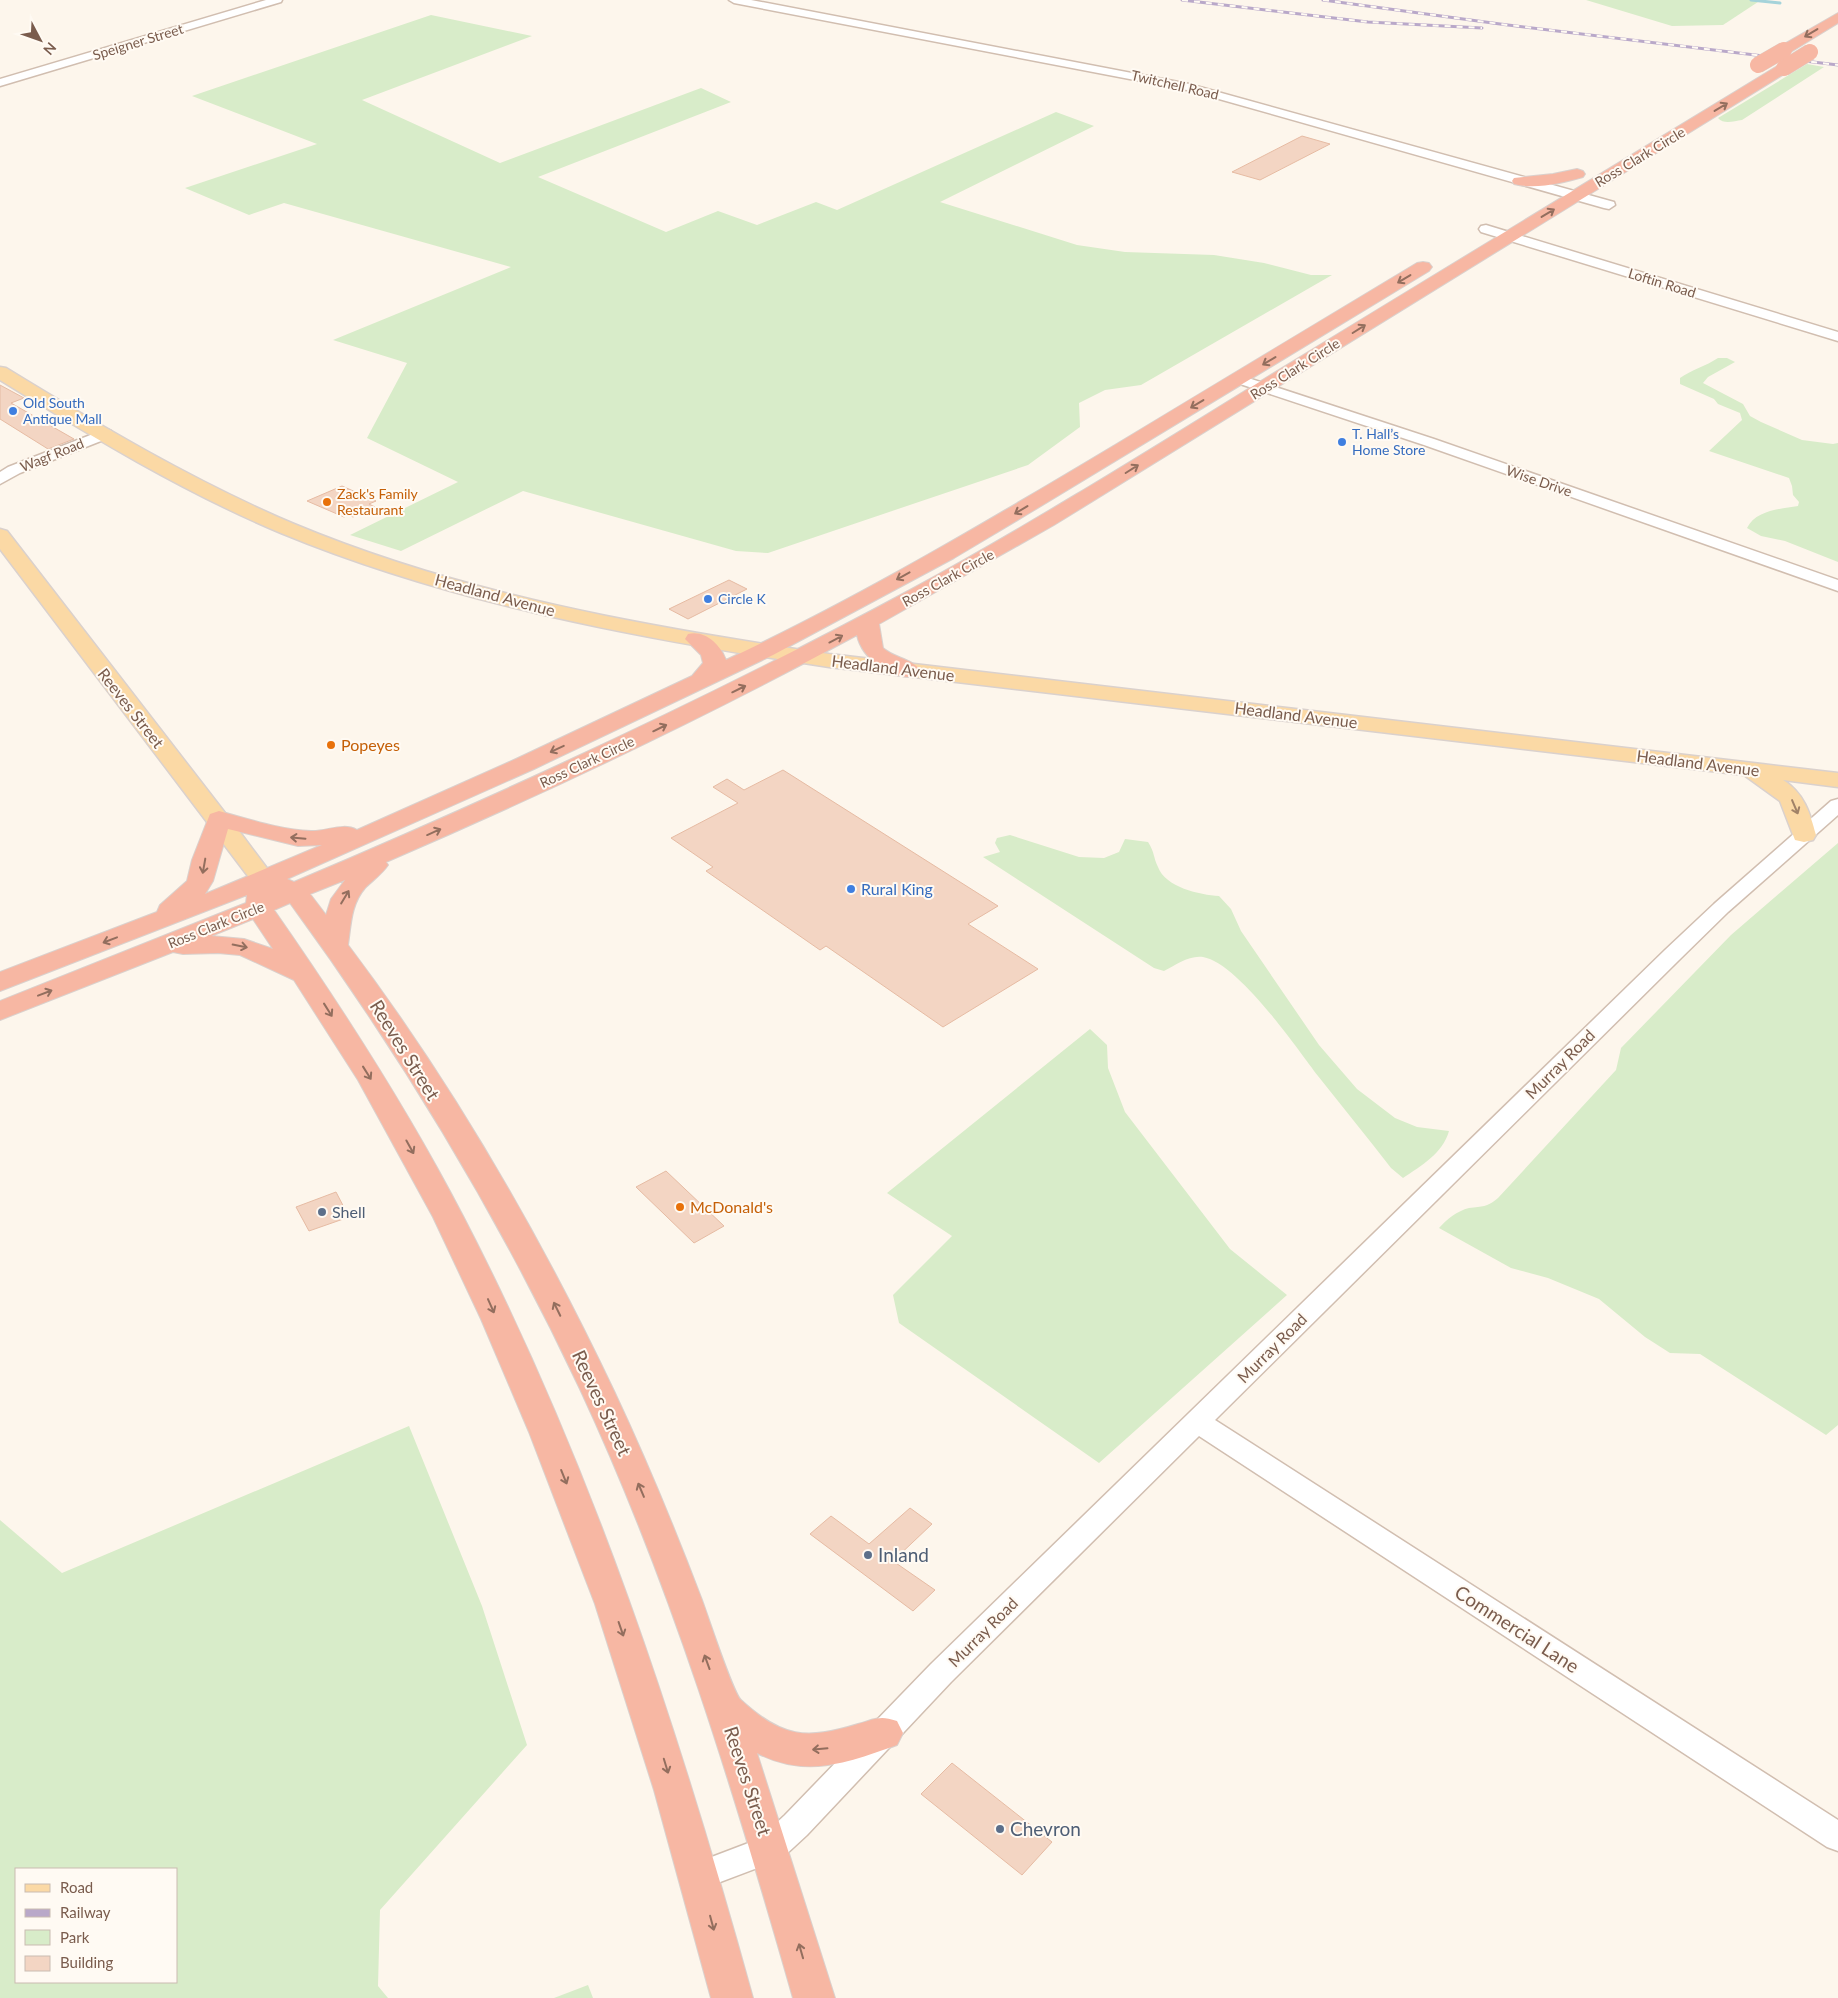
<svg xmlns="http://www.w3.org/2000/svg" width="1838" height="1998" font-family="Lato,sans-serif">
  <style>
    .green { fill: #d8ecc9; fill-rule: evenodd }
    .lines { fill: none; stroke-linecap: round; stroke-linejoin: round }
    .stream { stroke: #a5d3da; stroke-width: 3 }
    .building { fill: #f3d5c3; stroke: #e6bba3 }
    .minor-casing { stroke: #d1beb0; stroke-width: 3 }
    .major-casing { stroke: #dad1cd; stroke-width: 3 }
    .highway-casing { stroke: #dad1cd; stroke-width: 2 }
    .minor { fill: #fff; fill-rule: evenodd }
    .major { fill: #fbd9a5; fill-rule: evenodd }
    .highway { fill: #f7b7a3; fill-rule: evenodd }
    .rail-casing { stroke: #b9a8c9; stroke-width: 3 }
    .rail { stroke: #fffaf3; stroke-width: 2; stroke-dasharray: 6; stroke-linecap: butt }
    .highway-bridge-casing { stroke: #dad1cd; stroke-width: 17; stroke-linecap: butt }
    .highway-bridge { stroke: #f7b7a3; stroke-width: 16 }
    .oneway { stroke: #936e5e }
    .oneway2 { stroke: #a18267 }
    .shop-dot { fill: #3f7fe0; stroke: #fffaf3; stroke-width: 2 }
    .food-dot { fill: #e8710a; stroke: #fffaf3; stroke-width: 2 }
    .service-dot { fill: #5c6f8a; stroke: #fffaf3; stroke-width: 2 }
    .labels { text-anchor: middle; stroke-width: 4; stroke-linejoin: round; paint-order: stroke }
    .far-street-label { font-size: 14px; fill: #7a5c4d; stroke: #fffaf3 }
    .far-shop-label { font-size: 14px; fill: #366cbe; stroke: #fffaf3; text-anchor: start }
    .far-food-label { font-size: 14px; fill: #c56008; stroke: #fffaf3; text-anchor: start }
    .street-label { font-size: 16px; fill: #7a5c4d; stroke: #fffaf3 }
    .food-label { font-size: 16px; fill: #c56008; stroke: #fffaf3; text-anchor: start }
    .shop-label { font-size: 16px; fill: #366cbe; stroke: #fffaf3; text-anchor: start }
    .service-label { font-size: 16px; fill: #4e5e75; stroke: #fffaf3; text-anchor: start }
    .near-street-label { font-size: 19px; fill: #7a5c4d; stroke: #fffaf3 }
    .near-service-label { font-size: 19px; fill: #4e5e75; stroke: #fffaf3; text-anchor: start }
  </style>
  <rect width="100%" height="100%" fill="#fdf6ec"/>
  <g class="green">
    <path d="M1586,0H1761L1723,25L1672,26Z"/>
    <path d="M431,15L532,36L362,100L500,163L701,88L731,102L538,177L666,232L718,211L757,225L816,202L837,210L1056,112L1094,126L940,202L1077,245L1125,252L1214,255L1264,263L1311,275H1332L1141,385L1105,390L1079,403L1080,427L1028,465L768,553L736,551L523,491L401,551L350,535L458,482L367,438L407,363L333,340L511,267L284,203L249,215L185,188L317,144L192,96Z"/>
    <path d="M1807,64L1824,67L1742,120C1734,121 1724,125 1718,118Z"/>
    <path d="M1718,358H1727L1735,362L1708,377L1703,383L1743,404L1750,416L1761,422L1802,440L1833,444L1838,443V562L1785,541L1761,536L1747,528C1756,510 1780,509 1798,506L1799,502L1793,495L1792,486L1789,478L1709,451L1742,420L1740,413L1718,404L1714,399L1680,384V378C1691,370 1706,366 1718,358Z"/>
    <path d="M1010,835L1079,857L1104,858L1119,852L1125,839L1148,842C1155,853 1153,857 1158,867C1165,887 1200,895 1219,896L1231,909L1241,931L1319,1045L1357,1089L1395,1118L1417,1127L1449,1131C1443,1153 1421,1166 1403,1178L1391,1168C1367,1137 1342,1106 1318,1076C1296,1047 1238,963 1203,957C1189,955 1176,965 1164,971L1154,968L983,857L1000,852L995,843L997,838Z"/>
    <path d="M1838,843V1425L1826,1435L1700,1354L1670,1353L1645,1337L1599,1299L1548,1278L1511,1268L1439,1228C1447,1219 1457,1211 1469,1208C1483,1206 1486,1208 1498,1198L1616,1070L1621,1048L1731,935Z"/>
    <path d="M1090,1029L1107,1045L1108,1068L1125,1112L1230,1249L1287,1295L1099,1463L899,1323L893,1295L952,1236L887,1193Z"/>
    <path d="M409,1426L482,1606L527,1745L380,1910L378,1986L388,1998H0V1520L62,1573ZM16,1869H176V1982H16Z"/>
    <path d="M588,1985L593,1998H554Z"/>
  </g>
  <g class="lines">
    <path class="stream" d="M1751,0L1780,3"/>
  </g>
  <g class="building">
    <path d="M1302,136L1330,144L1260,180L1232,172Z"/>
    <path d="M0,385L24,398L11,403L74,439L48,449L0,419Z"/>
    <path d="M342,486L376,501L369,504L375,507L353,517L348,515L344,517L307,501Z"/>
    <path d="M729,580L747,589L688,619L669,609Z"/>
    <path d="M783,770L998,906L968,924L1038,969L943,1027L826,946L820,950L706,871L713,867L671,838L738,803L713,787L727,779L744,790Z"/>
    <path d="M666,1171L724,1226L694,1243L636,1187Z"/>
    <path d="M336,1192L349,1217L309,1231L296,1207Z"/>
    <path d="M910,1508L932,1524L893,1561L935,1590L913,1611L810,1534L831,1516L869,1544Z"/>
    <path d="M952,1763L1052,1842L1022,1875L921,1794Z"/>
  </g>
  <g class="lines">
    <g class="minor-casing">
      <g id="minor">
        <path d="M266,0H282L281,2L0,86V79Z"/>
        <path d="M729,0H751L1189,84L1614,202L1615,205L1609,209L1604,208L1187,90L734,3Z"/>
        <path d="M1486,225L1838,332V341L1481,232L1479,229L1481,226Z"/>
        <path d="M1239,375L1434,439L1838,580V591L1424,445L1234,382L1232,379L1234,376Z"/>
        <path d="M106,429L111,431L114,434L111,437L20,473L0,484V472L8,467Z"/>
        <path d="M1838,799V815L1728,912L1679,960L1215,1420L1838,1820V1851L1827,1847L1199,1436L951,1682L807,1835L781,1859L699,1890L688,1886L684,1876L688,1866L759,1839L785,1815L931,1664L1665,950L1714,904L1831,801Z"/>
      </g>
    </g>
    <g class="major-casing">
      <g id="major">
        <path d="M0,367L6,368C99,425 193,481 294,524C464,595 647,627 829,654L1838,773V787L1783,780C1804,793 1810,813 1816,835L1813,840L1804,842L1795,840L1780,801L1744,775L829,667C643,639 456,605 281,533C183,492 91,436 0,380Z"/>
        <path d="M0,529L7,531L239,831L275,879L272,884L263,886L254,884L0,549Z"/>
      </g>
    </g>
    <g class="highway-casing">
      <g id="highway">
        <path d="M1838,13V23L1789,53H1779L1777,50L1779,47Z"/>
        <path d="M1784,64L1789,65L1791,68L1789,71L1054,525L879,624L883,648C894,658 913,659 921,671L918,676C895,682 862,660 857,635C704,718 546,793 386,862L388,865C382,874 373,880 365,888C351,904 351,925 348,945C452,1083 540,1235 614,1391C646,1459 675,1529 702,1600C708,1616 733,1693 741,1700C782,1738 806,1740 858,1724C876,1719 879,1715 897,1721L903,1733L897,1745C850,1762 806,1779 757,1753L835,1998H793C734,1791 671,1584 580,1389C499,1217 402,1056 290,903L274,910C343,1009 408,1110 463,1216C592,1464 679,1730 753,1998H711L654,1790L595,1604L529,1432L481,1319L433,1217L358,1080L294,980L240,955L218,953L183,954L173,952L0,1020V1001L246,903L247,895L0,991V972L157,912L160,905L187,881L192,860L210,814L219,811C249,819 280,830 311,831C326,832 343,822 357,830L516,759L692,676L703,663L701,655L685,639L688,634C705,630 720,644 726,660C860,597 988,521 1115,445C1215,384 1316,324 1417,263L1423,262L1429,263L1432,267L1429,271L1026,515L954,558L773,655L534,769L287,879L294,882C504,793 710,698 910,590C1033,523 1151,449 1269,376C1439,272 1609,169 1779,65ZM228,829L298,846L322,845L205,894L213,881ZM345,880L331,899L326,915L310,894ZM253,919L273,949L244,939L211,936Z"/>
        <path d="M1577,169L1583,171L1585,174L1583,177C1562,183 1535,190 1514,184L1512,181L1514,178L1553,174Z"/>
      </g>
    </g>
    <use href="#minor" class="minor"/>
    <use href="#major" class="major"/>
    <use href="#highway" class="highway"/>
    <g class="rail-casing">
      <g id="rail">
        <path d="M1182,0L1368,22L1482,28"/>
        <path d="M1323,0L1500,24L1838,65"/>
      </g>
    </g>
    <use href="#rail" class="rail"/>
    <g class="highway-bridge-casing">
      <g id="highway-bridge">
        <path d="M1758,65L1784,50"/>
        <path d="M1784,68L1810,52"/>
      </g>
    </g>
    <use href="#highway-bridge" class="highway-bridge"/>
  </g>
  <defs><path id="oneway-shaft" d="M-6 0H5M1.5-3L5.5 0L1.5 3" fill="none" stroke-width="1.6" stroke-linecap="round" stroke-linejoin="round" transform="scale(1.25)"/></defs>
  <g class="oneway">
    <use href="#oneway-shaft" transform="translate(1811 33) rotate(149)"/>
    <use href="#oneway-shaft" transform="translate(1721 107) rotate(-31)"/>
    <use href="#oneway-shaft" transform="translate(1548 213) rotate(-31)"/>
    <use href="#oneway-shaft" transform="translate(1404 279) rotate(149)"/>
    <use href="#oneway-shaft" transform="translate(1359 329) rotate(-32)"/>
    <use href="#oneway-shaft" transform="translate(1269 361) rotate(149)"/>
    <use href="#oneway-shaft" transform="translate(1197 404) rotate(149)"/>
    <use href="#oneway-shaft" transform="translate(1132 469) rotate(-32)"/>
    <use href="#oneway-shaft" transform="translate(1021 510) rotate(149)"/>
    <use href="#oneway-shaft" transform="translate(903 576) rotate(151)"/>
    <use href="#oneway-shaft" transform="translate(836 639) rotate(-28)"/>
    <use href="#oneway-shaft" transform="translate(739 689) rotate(-26)"/>
    <use href="#oneway-shaft" transform="translate(660 728) rotate(-26)"/>
    <use href="#oneway-shaft" transform="translate(557 749) rotate(155)"/>
    <use href="#oneway-shaft" transform="translate(434 832) rotate(-24)"/>
    <use href="#oneway-shaft" transform="translate(298 838) rotate(-175)"/>
    <use href="#oneway-shaft" transform="translate(204 866) rotate(100)"/>
    <use href="#oneway-shaft" transform="translate(345 897) rotate(-59)"/>
    <use href="#oneway-shaft" transform="translate(110 940) rotate(159)"/>
    <use href="#oneway-shaft" transform="translate(240 946) rotate(11)"/>
    <use href="#oneway-shaft" transform="translate(45 993) rotate(-21)"/>
    <use href="#oneway-shaft" transform="translate(328 1010) rotate(58)"/>
    <use href="#oneway-shaft" transform="translate(367 1073) rotate(58)"/>
    <use href="#oneway-shaft" transform="translate(410 1147) rotate(61)"/>
    <use href="#oneway-shaft" transform="translate(491 1306) rotate(66)"/>
    <use href="#oneway-shaft" transform="translate(557 1309) rotate(-116)"/>
    <use href="#oneway-shaft" transform="translate(564 1477) rotate(68)"/>
    <use href="#oneway-shaft" transform="translate(641 1490) rotate(-113)"/>
    <use href="#oneway-shaft" transform="translate(621 1629) rotate(71)"/>
    <use href="#oneway-shaft" transform="translate(707 1662) rotate(-110)"/>
    <use href="#oneway-shaft" transform="translate(820 1749) rotate(175)"/>
    <use href="#oneway-shaft" transform="translate(666 1766) rotate(73)"/>
    <use href="#oneway-shaft" transform="translate(712 1923) rotate(75)"/>
    <use href="#oneway-shaft" transform="translate(801 1951) rotate(-106)"/>
  </g>
  <use class="oneway2" href="#oneway-shaft" transform="translate(1795 807) rotate(67)"/>
  <g class="shop-dot">
    <circle cx="13" cy="411" r="5"/>
    <circle cx="1342" cy="442" r="5"/>
    <circle cx="708" cy="599" r="5"/>
    <circle cx="851" cy="889" r="5"/>
  </g>
  <g class="food-dot">
    <circle cx="327" cy="502" r="5"/>
    <circle cx="331" cy="745" r="5"/>
    <circle cx="680" cy="1207" r="5"/>
  </g>
  <g class="service-dot">
    <circle cx="322" cy="1212" r="5"/>
    <circle cx="868" cy="1555" r="5"/>
    <circle cx="1000" cy="1829" r="5"/>
  </g>
  <g class="labels">
    <g class="far-street-label">
      <text transform="translate(138 42) rotate(-17)" y="5">Speigner Street</text>
      <text transform="translate(1175 85) rotate(13)" y="5">Twitchell Road</text>
      <text transform="translate(1640 157) rotate(-31)" y="5">Ross Clark Circle</text>
      <text transform="translate(1662 283) rotate(17)" y="5">Loftin Road</text>
      <text transform="translate(1295 369) rotate(-32)" y="5">Ross Clark Circle</text>
      <text transform="translate(52 455) rotate(-22)" y="5">Wagf Road</text>
      <text transform="translate(1539 481) rotate(19)" y="5">Wise Drive</text>
      <text transform="translate(948 578) rotate(-29)" y="5">Ross Clark Circle</text>
      <text transform="translate(587 762) rotate(-25)" y="5">Ross Clark Circle</text>
      <text transform="translate(216 925) rotate(-22)" y="5">Ross Clark Circle</text>
    </g>
    <g class="far-shop-label">
      <text x="23" y="408">Old South<tspan x="23" dy="16">Antique Mall</tspan></text>
      <text x="1352" y="439">T. Hall’s<tspan x="1352" dy="16">Home Store</tspan></text>
      <text x="718" y="604">Circle K</text>
    </g>
    <g class="far-food-label">
      <text x="337" y="499">Zack's Family<tspan x="337" dy="16">Restaurant</tspan></text>
    </g>
    <g class="street-label">
      <text transform="translate(495 595) rotate(15)" y="6">Headland Avenue</text>
      <text transform="translate(893 668) rotate(7)" y="6">Headland Avenue</text>
      <text transform="translate(131 708) rotate(52)" y="6">Reeves Street</text>
      <text transform="translate(1296 715) rotate(7)" y="6">Headland Avenue</text>
      <text transform="translate(1698 763) rotate(7)" y="6">Headland Avenue</text>
      <text transform="translate(1560 1064) rotate(-45)" y="6">Murray Road</text>
      <text transform="translate(1272 1348) rotate(-45)" y="6">Murray Road</text>
      <text transform="translate(983 1632) rotate(-45)" y="6">Murray Road</text>
    </g>
    <g class="food-label">
      <text x="341" y="751">Popeyes</text>
      <text x="690" y="1213">McDonald's</text>
    </g>
    <g class="shop-label">
      <text x="861" y="895">Rural King</text>
    </g>
    <g class="service-label">
      <text x="332" y="1218">Shell</text>
    </g>
    <g class="near-street-label">
      <text transform="translate(405 1050) rotate(58)" y="7">Reeves Street</text>
      <text transform="translate(602 1403) rotate(65)" y="7">Reeves Street</text>
      <text transform="translate(1517 1629) rotate(33)" y="7">Commercial Lane</text>
      <text transform="translate(748 1781) rotate(72)" y="7">Reeves Street</text>
    </g>
    <g class="near-service-label">
      <text x="878" y="1562">Inland</text>
      <text x="1010" y="1836">Chevron</text>
    </g>
  </g>
  <rect x="15" y="1868" width="162" height="115" fill="#fffaf3" stroke="#cabbb1"/>
  <rect x="25" y="1884" width="25" height="8" fill="#fbd9a5" stroke="#cabbb1"/>
  <text x="60" y="1893" font-size="15" fill="#7a5c4d">Road</text>
  <rect x="25" y="1909" width="25" height="8" fill="#b9a8c9" stroke="#cabbb1"/>
  <text x="60" y="1918" font-size="15" fill="#7a5c4d">Railway</text>
  <rect x="25" y="1930" width="25" height="15" fill="#d8ecc9" stroke="#cabbb1"/>
  <text x="60" y="1943" font-size="15" fill="#7a5c4d">Park</text>
  <rect x="25" y="1956" width="25" height="15" fill="#f3d5c3" stroke="#cabbb1"/>
  <text x="60" y="1968" font-size="15" fill="#7a5c4d">Building</text>
  <g transform="translate(40 40) rotate(131)" stroke="#fffaf3" stroke-width="4" paint-order="stroke">
  <path d="M0-4L9 19L0 12L-9 19Z" fill="#7a5c4d"/>
  <text y="-8" font-size="14" font-weight="bold" text-anchor="middle" fill="#7a5c4d">N</text>
  </g>
</svg>
